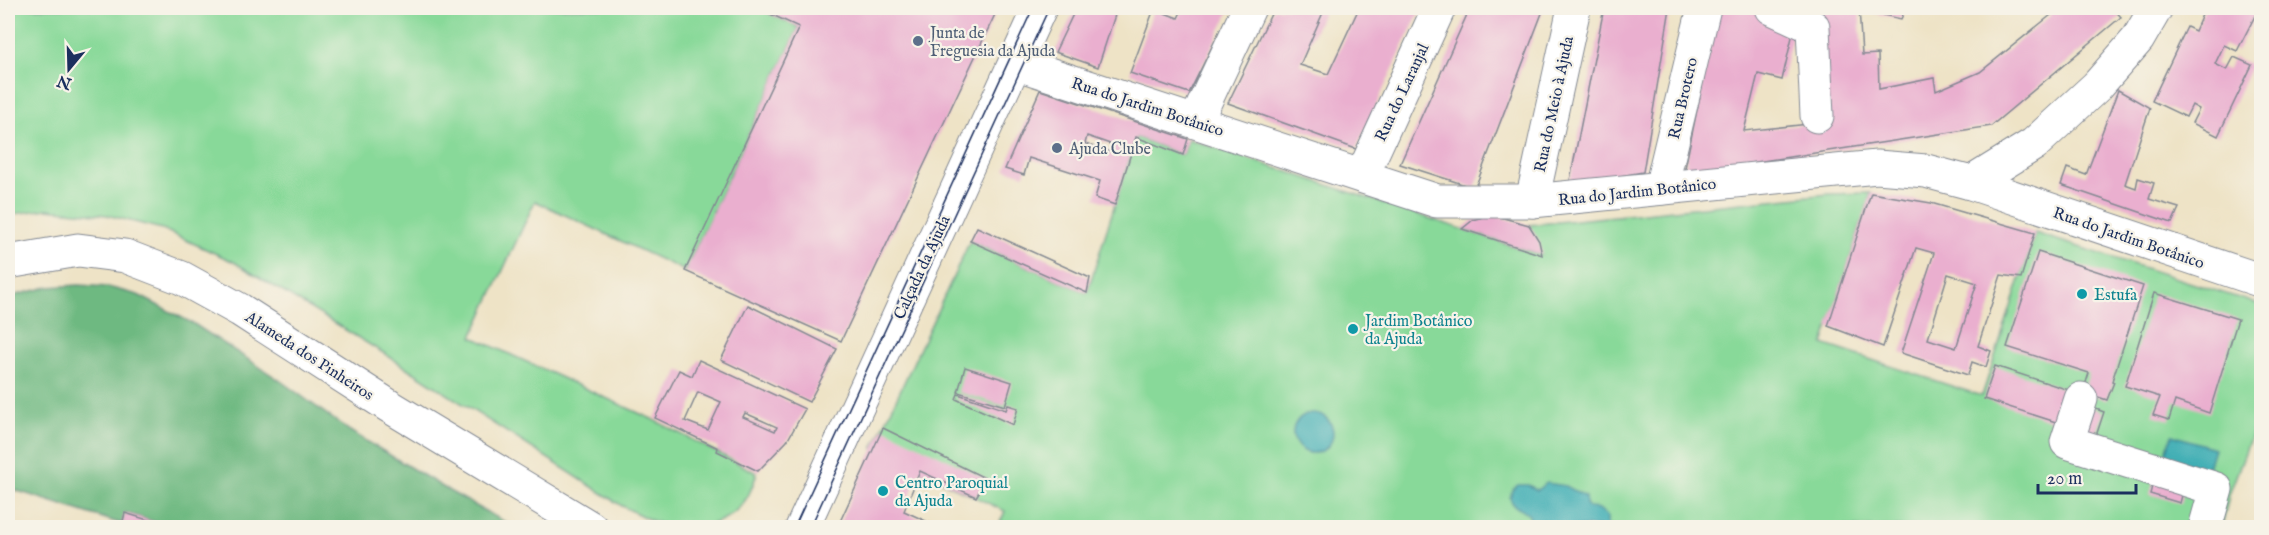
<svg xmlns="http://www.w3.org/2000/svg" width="2269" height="535" font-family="'IM FELL English',serif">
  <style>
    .green { fill: #88d999; stroke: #52847c; stroke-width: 1.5 }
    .forest { fill: #6eb981; stroke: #447470; stroke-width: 1.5 }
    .water { fill: #3cadb4; stroke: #2c6e89; stroke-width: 1.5 }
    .building { fill: #eaafcf; fill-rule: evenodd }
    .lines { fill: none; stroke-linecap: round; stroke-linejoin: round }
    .minor-casing { stroke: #848992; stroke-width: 35 }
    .minor { stroke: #fff; stroke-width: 33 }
    .tram { stroke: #1b2f5e; stroke-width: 1.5 }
    .service-dot { fill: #5c6f8a; stroke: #f7f3e8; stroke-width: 2 }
    .culture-dot { fill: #0f9aa8; stroke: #f7f3e8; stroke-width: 2 }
    .labels { text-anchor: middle; stroke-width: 4.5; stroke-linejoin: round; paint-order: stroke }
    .service-label { font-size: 16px; fill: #4e5e75; stroke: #f7f3e8; text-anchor: start }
    .street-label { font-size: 16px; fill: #1b2f5e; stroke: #f7f3e8 }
    .culture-label { font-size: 16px; fill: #0d838f; stroke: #f7f3e8; text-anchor: start }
  </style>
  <rect width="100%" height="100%" fill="#f7f3e8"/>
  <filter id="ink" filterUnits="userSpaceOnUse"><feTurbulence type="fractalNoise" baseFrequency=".0167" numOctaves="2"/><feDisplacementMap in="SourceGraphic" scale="12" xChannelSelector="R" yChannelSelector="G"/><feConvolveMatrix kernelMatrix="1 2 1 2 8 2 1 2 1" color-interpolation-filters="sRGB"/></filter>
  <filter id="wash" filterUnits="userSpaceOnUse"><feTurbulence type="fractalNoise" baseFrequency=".008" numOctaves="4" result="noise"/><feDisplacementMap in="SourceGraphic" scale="24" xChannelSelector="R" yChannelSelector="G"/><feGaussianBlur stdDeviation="1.35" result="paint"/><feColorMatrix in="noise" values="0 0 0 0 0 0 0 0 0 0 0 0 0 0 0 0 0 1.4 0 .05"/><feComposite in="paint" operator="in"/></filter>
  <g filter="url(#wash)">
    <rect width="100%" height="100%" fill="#eee3c6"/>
    <g class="green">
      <path d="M8,8H757L799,27L685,271L535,201L472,337L654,420L757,473C754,482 751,492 746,499C728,526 695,531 665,525C651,522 635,512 622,506L385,354L234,262L162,229L107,215L47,209L8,215Z"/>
      <path d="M1136,137L1183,155L1188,139L1541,255L1529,225L1829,194L1871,193L1823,344L1982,396L2035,233L2261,305V410L2229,495L2222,527H998L1005,511L873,449L970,241L1087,293Z"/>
    </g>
    <path class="forest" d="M79,285L108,287L138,295L194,324L278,379L350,431L451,492L514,527L173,528L126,513L122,524L8,488V297L48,287Z"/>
    <g class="water">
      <circle cx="1313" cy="433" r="20"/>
      <path d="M2172,435L2214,448L2207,471L2164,458Z"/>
      <path d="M1546,483L1566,486L1586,497V504L1589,508L1599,509L1607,516V527H1536L1531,524L1529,515C1521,508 1514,509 1510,498L1512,490L1518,485H1528L1537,490Z"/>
    </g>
    <g id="blocks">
      <g class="building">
        <path d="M757,8H998L841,341L685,271L799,27Z"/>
        <path d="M1076,8H1098L1115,15L1098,67L1055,52Z"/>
        <path d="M1183,8H1231L1189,93L1130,73L1154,9L1178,18Z"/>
        <path d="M1274,8H1325L1300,65L1328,74L1359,8H1421L1356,149L1228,103Z"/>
        <path d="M1470,8H1544L1475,188L1400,164Z"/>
        <path d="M1604,8H1670L1643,172L1569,185Z"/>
        <path d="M1718,8H1749L1795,24L1782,80L1758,74L1744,131L1828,122L1819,10L1859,8L1862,55L1878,54L1879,89L1934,78L1936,91L1980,72L2051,15L2045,8H2113L2121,17L1991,126L1684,173Z"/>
        <path d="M1871,8H1906L1901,19L1869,12Z"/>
        <path d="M2205,8H2259L2237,51L2224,45L2215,64L2227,70L2234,57L2252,65L2218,136L2192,123L2199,109L2192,105L2186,117L2152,101L2187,27L2195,31Z"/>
        <path d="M1040,90L1188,139L1183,155L1136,137L1115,205L1095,198L1100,181L1029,158L1024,175L1005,169ZM1087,136L1113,145L1111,152L1085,144Z"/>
        <path d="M2118,90L2150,108L2125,184L2136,188L2138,178L2154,183L2149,199L2179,208L2172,223L2061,185L2067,168L2086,175Z"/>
        <path d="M1871,193L1931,203L2035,233L2021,278L2001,275L1978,346L1991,351L1986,367L1972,362L1968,375L1901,353L1934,253L1916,248L1883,347L1828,326ZM1948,274L1977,283L1956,348L1928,339Z"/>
        <path d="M1492,215L1529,225L1539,241L1542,255L1462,229L1473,220Z"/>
        <path d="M977,227L1090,278L1087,293L970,241Z"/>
        <path d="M2038,252L2143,286L2112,381L2114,382L2107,400L2083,392L2089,373L2007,347Z"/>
        <path d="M2154,293L2238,319L2209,413L2175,401L2169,420L2153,415L2160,397L2125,386Z"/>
        <path d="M748,305L837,349L809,402L721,360Z"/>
        <path d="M699,360L805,409L787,441L758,471L717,451L718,448L655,418L679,370L692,376ZM698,392L721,402L708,430L685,421ZM745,413L777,427L775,431L743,417Z"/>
        <path d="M1995,366L2072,391L2062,424L1984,399Z"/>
        <path d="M965,367L1012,382L1005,406L958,392Z"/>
        <path d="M958,394L1006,410L1008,405L1018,408L1013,425L956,399Z"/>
        <path d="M2088,406L2104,412L2096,436L2080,431Z"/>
        <path d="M883,428L987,479L976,497L920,471L904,511L941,528H837Z"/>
        <path d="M2154,479L2184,488L2180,503L2150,494Z"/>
        <path d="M125,513L171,527V528H121Z"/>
      </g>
    </g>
  </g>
  <g filter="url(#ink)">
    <use href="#blocks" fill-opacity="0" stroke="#848992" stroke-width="1.5"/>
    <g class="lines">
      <g class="minor-casing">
        <g id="minor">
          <path d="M1772,8L1813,27L1817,116"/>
          <path d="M1015,63L1437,201H1532L1877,167L1926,171L1971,183L2262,281"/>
          <path d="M1196,121L1249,8"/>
          <path d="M1362,176L1439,8"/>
          <path d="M1971,183L2034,144L2097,86L2138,39L2156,8"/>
          <path d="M1661,188L1704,8"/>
          <path d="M1532,201L1574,8"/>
          <path d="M8,262L78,250L125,256L182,278L240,310L389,406L591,528"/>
          <path d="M2081,399L2067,442L2216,489L2205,528"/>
          <path d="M802,528L1040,8"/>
        </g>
      </g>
      <use href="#minor" class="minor"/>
      <g class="tram">
        <path d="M794,528L1033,8"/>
        <path d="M810,528L1049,8"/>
      </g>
    </g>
  </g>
  <g class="service-dot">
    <circle cx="918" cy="41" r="6"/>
    <circle cx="1057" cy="148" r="6"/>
  </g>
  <g class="culture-dot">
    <circle cx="2082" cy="294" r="6"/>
    <circle cx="1353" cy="329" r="6"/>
    <circle cx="883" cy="491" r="6"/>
  </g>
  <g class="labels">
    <g class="service-label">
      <text x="930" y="38">Junta de<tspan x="930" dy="18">Freguesia da Ajuda</tspan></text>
      <text x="1069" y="154">Ajuda Clube</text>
    </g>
    <g class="street-label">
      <text transform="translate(1401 92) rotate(-65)" y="6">Rua do Laranjal</text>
      <text transform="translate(1682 98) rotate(-77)" y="6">Rua Brotero</text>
      <text transform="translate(1553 104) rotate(-78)" y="6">Rua do Meio à Ajuda</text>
      <text transform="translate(1148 106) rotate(18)" y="6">Rua do Jardim Botânico</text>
      <text transform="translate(1637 191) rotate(-6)" y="6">Rua do Jardim Botânico</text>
      <text transform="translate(2129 237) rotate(19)" y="6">Rua do Jardim Botânico</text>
      <text transform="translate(921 267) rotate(-65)" y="6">Calçada da Ajuda</text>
      <text transform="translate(310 355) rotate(33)" y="6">Alameda dos Pinheiros</text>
    </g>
    <g class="culture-label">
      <text x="2094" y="300">Estufa</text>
      <text x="1365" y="326">Jardim Botânico<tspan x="1365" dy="18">da Ajuda</tspan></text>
      <text x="895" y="488">Centro Paroquial<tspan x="895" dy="18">da Ajuda</tspan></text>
    </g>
  </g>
  <rect width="2269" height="535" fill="none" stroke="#f7f3e8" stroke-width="30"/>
  <g transform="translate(69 69) rotate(199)" stroke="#f7f3e8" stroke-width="4.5" paint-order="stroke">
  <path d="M0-4.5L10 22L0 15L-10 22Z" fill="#1b2f5e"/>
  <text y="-9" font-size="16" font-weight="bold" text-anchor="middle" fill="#1b2f5e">N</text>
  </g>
  <path d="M2038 484v9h98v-9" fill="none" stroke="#1b2f5e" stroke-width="3"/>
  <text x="2047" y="484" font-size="18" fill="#1b2f5e" stroke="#f7f3e8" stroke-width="4.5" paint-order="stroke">20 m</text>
</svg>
